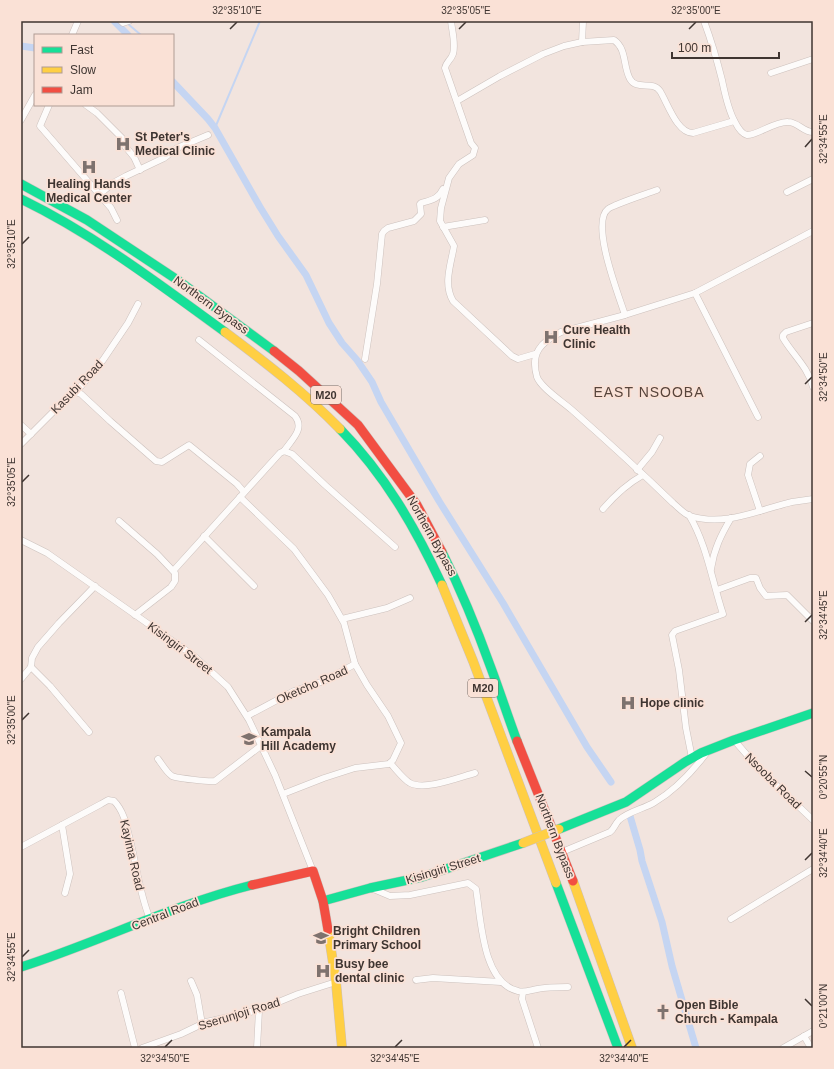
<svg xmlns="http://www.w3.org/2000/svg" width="834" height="1069" font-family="Helvetica,sans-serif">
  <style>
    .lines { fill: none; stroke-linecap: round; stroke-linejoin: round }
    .stream { stroke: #c5d5f2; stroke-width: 2 }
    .canal { stroke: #c5d5f2; stroke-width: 7 }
    .street-casing { stroke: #ccc1bd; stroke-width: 7 }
    .fast-casing { stroke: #ccc1bd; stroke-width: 10 }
    .slow-casing { stroke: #ccc1bd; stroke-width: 10 }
    .jam-casing { stroke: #ccc1bd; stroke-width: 10 }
    .street { stroke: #fdfbfa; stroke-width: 6 }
    .fast { stroke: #16e098; stroke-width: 9 }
    .slow { stroke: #ffcf43; stroke-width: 9 }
    .jam { stroke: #f24e42; stroke-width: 9 }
    .slow-bridge-casing { stroke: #ccc1bd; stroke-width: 10; stroke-linecap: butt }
    .slow-bridge { stroke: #ffcf43; stroke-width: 9 }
    .ticks { fill: none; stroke: #3f3531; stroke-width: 1.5 }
    .labels { text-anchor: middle; stroke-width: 3.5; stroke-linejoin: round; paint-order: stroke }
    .shield { fill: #fae1d6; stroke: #776962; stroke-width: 1 }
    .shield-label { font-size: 11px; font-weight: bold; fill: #3f3531 }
    .poi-label { font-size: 12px; font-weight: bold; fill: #3f3531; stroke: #fae1d6; text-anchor: start }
    .street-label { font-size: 12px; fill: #3f3531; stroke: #fae1d6 }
    .quarter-label { font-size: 14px; letter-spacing: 1px; fill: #57443b; stroke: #fae1d6 }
    .neatline { fill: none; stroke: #3f3531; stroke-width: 1.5 }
    .ticks-label { font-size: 10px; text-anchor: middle; fill: #3f3531 }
  </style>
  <rect width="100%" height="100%" fill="#f2e4de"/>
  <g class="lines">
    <g class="stream">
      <path d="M128,24L141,35"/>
      <path d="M215,128L260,21"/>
    </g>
    <g class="canal">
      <path d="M114,21L128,35"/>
      <path d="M21,46L35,48"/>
      <path d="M173,82L208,119L215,128L260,207L278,236L306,275L329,323L342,343L357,360L372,382L381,402L439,501L503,603L587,747L611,782"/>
      <path d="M630,816L640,850L642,861L662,922L672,966L696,1048"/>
    </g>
    <g class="street-casing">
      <g id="street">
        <path d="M121,21L123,23L129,21"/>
        <path d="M451,21C452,31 456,44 453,54C451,60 446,62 445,68L471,143L475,148L473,155L459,164L449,178L441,208L440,221L454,246C451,264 443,284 453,301L512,356L518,359L535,354"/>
        <path d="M704,21C711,40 717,60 722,80C725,94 728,110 735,122C737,126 742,134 747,135C756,136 775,121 788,122C798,122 803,132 813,132"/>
        <path d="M72,35L78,21"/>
        <path d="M582,42L583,21"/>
        <path d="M771,73L813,59"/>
        <path d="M457,101L500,76L543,54L564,46L582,42L614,40C627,49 623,67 630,79C637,91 652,80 660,91C668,104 677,133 693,133L734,121"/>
        <path d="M49,105L40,126L111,208L117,220"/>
        <path d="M86,105L97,113L122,138L125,146L134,157L140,170"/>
        <path d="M21,120L35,95"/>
        <path d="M787,192L813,179"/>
        <path d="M100,194L113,183L126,176L164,158L177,148L208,135"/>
        <path d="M443,227L485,220"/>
        <path d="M813,231L695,293L625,315L561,332C541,342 530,353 537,377C541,388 563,402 572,410C606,440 640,471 673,503C678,507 684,514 690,516C725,527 758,510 792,502C799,501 806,500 813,499"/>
        <path d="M695,293L758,417"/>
        <path d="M625,315C619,296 590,223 608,209C610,207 614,206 616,205C630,199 643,195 657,190"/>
        <path d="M813,323L786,332L783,335V338C793,355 808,367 813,387"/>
        <path d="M199,340L295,416C305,429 292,439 284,451"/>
        <path d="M365,359L377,284L382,234L384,231L388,228L414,221L421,214L420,204L421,203C430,200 438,200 443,189"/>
        <path d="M76,392L81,394L110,421L156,461L162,462L189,445L237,484L244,492"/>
        <path d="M21,425L31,434"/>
        <path d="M21,444L71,394L76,392L103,360L128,323L138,304"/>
        <path d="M637,470L652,452L660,438"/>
        <path d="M240,497L294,549L328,595L344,623L355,664L367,685L388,716L401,743L393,760L389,764L355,768L324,778L283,794"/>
        <path d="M603,509C615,495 627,484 643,475"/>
        <path d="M760,511L748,475L750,464L760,456"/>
        <path d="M689,515C707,545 712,581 723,614L675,631L672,635L679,670L686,728L692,758"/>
        <path d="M119,521L157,554L175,573V581L171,587L135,615"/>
        <path d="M204,536L254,586"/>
        <path d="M21,540L47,553L194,656L228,687L249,720L275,775L313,871"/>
        <path d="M711,569C714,549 721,535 731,518"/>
        <path d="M174,570L280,453L284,451L292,454L325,485L395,547"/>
        <path d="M717,590L750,578H756L760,588L766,596L787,595L813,621"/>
        <path d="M342,619L387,608L410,598"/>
        <path d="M31,667L50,686L89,732"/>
        <path d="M21,679L31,667L32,658L38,647L59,623L95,586"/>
        <path d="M247,716L294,691L324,681L355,664"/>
        <path d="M734,740L760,770L813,820"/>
        <path d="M158,759C162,764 166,772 172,776C175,778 210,782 215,781L262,745"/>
        <path d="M390,763C396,769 403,779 410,783C425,791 460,777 475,773"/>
        <path d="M62,825L70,874L65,893"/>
        <path d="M21,847L101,804L108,800L114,801C125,812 127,829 131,844C137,869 140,895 150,919"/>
        <path d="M562,852L610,832C614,829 615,824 619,820C629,811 644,809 655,802C677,789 693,771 708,751"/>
        <path d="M371,888L390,896L410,895L468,883L476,889C481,918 482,983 518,991C524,993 531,990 537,989C547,987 557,987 568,987"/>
        <path d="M731,919L813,869"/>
        <path d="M416,980L433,978L501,982"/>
        <path d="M191,981L197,995L202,1024"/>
        <path d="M523,992L522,999L538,1048"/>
        <path d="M121,993L135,1048"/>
        <path d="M804,1036L811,1048"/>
        <path d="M142,1048L181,1034L206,1022L259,1010L298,994L336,982"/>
        <path d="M257,1048L259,1010"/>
        <path d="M783,1048L813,1031"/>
      </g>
    </g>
    <g class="fast-casing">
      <g id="fast">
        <path d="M21,184L87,220L179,281L274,351"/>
        <path d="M21,199C95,235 159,284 225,332"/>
        <path d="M340,429C385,475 415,527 442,585"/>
        <path d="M442,552C461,590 477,629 491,668C500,692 508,717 517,741"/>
        <path d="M559,829L626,802L685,762L701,753L734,740L813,713"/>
        <path d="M556,883L618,1048"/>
        <path d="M323,901L370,888L422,877L523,843"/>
        <path d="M21,967C99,942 172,905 252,885"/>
      </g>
    </g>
    <g class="slow-casing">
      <g id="slow">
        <path d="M225,332C265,362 305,393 340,429"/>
        <path d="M442,585L473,661L556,883"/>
        <path d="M573,881L632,1048"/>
        <path d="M328,930L336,982L342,1048"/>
      </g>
    </g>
    <g class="jam-casing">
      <g id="jam">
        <path d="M274,351L299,371L358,425L417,505L442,552"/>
        <path d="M517,741L573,881"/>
        <path d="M252,885L313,871L323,901L328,930"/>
      </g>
    </g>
    <use href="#street" class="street"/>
    <use href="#fast" class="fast"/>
    <use href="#slow" class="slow"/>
    <use href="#jam" class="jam"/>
    <g class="slow-bridge-casing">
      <path id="slow-bridge" d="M523,843L559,829"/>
    </g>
    <use href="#slow-bridge" class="slow-bridge"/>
  </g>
  <path class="ticks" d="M230,29L237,22M459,29L466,22M689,29L696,22M805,147L812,139M22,244L29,237M805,384L812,377M22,482L29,475M805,622L812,615M22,720L29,713M805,771L812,777M805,860L812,853M22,957L29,950M805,999L812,1006M165,1047L172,1040M395,1047L402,1040M624,1047L631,1040"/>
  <defs>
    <g id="hospital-bare" transform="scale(1.2)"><path d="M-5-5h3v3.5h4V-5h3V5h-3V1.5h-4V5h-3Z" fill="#7e726e" stroke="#fae1d6" stroke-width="2.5" paint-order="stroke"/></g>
    <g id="school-bare" transform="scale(1.2)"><path d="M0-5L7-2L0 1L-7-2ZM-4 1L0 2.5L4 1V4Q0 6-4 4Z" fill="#7e726e" stroke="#fae1d6" stroke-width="2.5" paint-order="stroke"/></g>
    <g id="church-bare" transform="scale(1.2)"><path d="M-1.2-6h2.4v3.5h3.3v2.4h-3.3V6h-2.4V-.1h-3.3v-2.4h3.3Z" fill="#7e726e" stroke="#fae1d6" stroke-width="2.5" paint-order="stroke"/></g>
  </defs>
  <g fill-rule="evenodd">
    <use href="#hospital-bare" x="123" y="144"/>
    <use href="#hospital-bare" x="89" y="167"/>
    <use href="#hospital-bare" x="551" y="337"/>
    <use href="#hospital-bare" x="628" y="703"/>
    <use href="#school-bare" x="249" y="739"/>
    <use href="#school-bare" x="321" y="938"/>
    <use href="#hospital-bare" x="323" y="971"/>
    <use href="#church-bare" x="663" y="1012"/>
  </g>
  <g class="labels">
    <g class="shield">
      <rect x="311" y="386" width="30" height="18" rx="3"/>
      <rect x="468" y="679" width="30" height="18" rx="3"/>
    </g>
    <g class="shield-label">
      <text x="326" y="399">M20</text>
      <text x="483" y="692">M20</text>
    </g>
    <g class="poi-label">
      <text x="135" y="141">St Peter's<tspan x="135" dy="14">Medical Clinic</tspan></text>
      <text x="89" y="188" text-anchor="middle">Healing Hands<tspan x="89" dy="14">Medical Center</tspan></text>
      <text x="563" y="334">Cure Health<tspan x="563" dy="14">Clinic</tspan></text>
      <text x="640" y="707">Hope clinic</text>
      <text x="261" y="736">Kampala<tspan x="261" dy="14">Hill Academy</tspan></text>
      <text x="333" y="935">Bright Children<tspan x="333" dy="14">Primary School</tspan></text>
      <text x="335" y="968">Busy bee<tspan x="335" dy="14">dental clinic</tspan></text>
      <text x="675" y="1009">Open Bible<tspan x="675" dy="14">Church - Kampala</tspan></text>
    </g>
    <g class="street-label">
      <text transform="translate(211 305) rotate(36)" y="4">Northern Bypass</text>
      <text transform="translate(77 387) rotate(-46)" y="4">Kasubi Road</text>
      <text transform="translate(432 536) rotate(61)" y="4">Northern Bypass</text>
      <text transform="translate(180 648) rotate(37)" y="4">Kisingiri Street</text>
      <text transform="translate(312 685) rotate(-24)" y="4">Oketcho Road</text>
      <text transform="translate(773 781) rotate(45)" y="4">Nsooba Road</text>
      <text transform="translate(555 836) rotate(69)" y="4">Northern Bypass</text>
      <text transform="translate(132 855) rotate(77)" y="4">Kayima Road</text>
      <text transform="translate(443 869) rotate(-17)" y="4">Kisingiri Street</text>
      <text transform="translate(165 914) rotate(-21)" y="4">Central Road</text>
      <text transform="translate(239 1014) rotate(-17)" y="4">Sserunjoji Road</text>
    </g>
    <g class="quarter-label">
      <text x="649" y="397">EAST NSOOBA</text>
    </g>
  </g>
  <rect width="834" height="1069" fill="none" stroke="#fae1d6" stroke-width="44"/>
  <rect x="34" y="34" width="140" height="72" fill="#fae1d6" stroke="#af9c94"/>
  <rect x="42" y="47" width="20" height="6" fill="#16e098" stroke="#af9c94"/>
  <text x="70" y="54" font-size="12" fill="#3f3531">Fast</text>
  <rect x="42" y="67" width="20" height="6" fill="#ffcf43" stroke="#af9c94"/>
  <text x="70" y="74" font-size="12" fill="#3f3531">Slow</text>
  <rect x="42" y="87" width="20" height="6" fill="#f24e42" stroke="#af9c94"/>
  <text x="70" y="94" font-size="12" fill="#3f3531">Jam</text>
  <path d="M672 52v6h107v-6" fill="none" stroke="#3f3531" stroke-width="2"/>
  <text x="678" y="52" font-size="12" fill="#3f3531" stroke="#fae1d6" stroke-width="3" paint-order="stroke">100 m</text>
  <rect x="22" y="22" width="790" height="1025" class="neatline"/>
  <g class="ticks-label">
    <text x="237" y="14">32°35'10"E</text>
    <text x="466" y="14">32°35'05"E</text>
    <text x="696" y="14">32°35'00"E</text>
    <text transform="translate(823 139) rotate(-90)" y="4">32°34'55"E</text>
    <text transform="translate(11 244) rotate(-90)" y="4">32°35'10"E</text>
    <text transform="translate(823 377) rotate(-90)" y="4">32°34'50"E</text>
    <text transform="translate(11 482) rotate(-90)" y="4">32°35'05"E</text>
    <text transform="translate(823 615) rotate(-90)" y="4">32°34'45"E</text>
    <text transform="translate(11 720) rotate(-90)" y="4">32°35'00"E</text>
    <text transform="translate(823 777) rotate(-90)" y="4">0°20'55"N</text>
    <text transform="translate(823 853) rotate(-90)" y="4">32°34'40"E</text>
    <text transform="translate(11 957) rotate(-90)" y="4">32°34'55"E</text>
    <text transform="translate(823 1006) rotate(-90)" y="4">0°21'00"N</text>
    <text x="165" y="1062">32°34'50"E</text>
    <text x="395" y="1062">32°34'45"E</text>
    <text x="624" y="1062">32°34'40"E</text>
  </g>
</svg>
